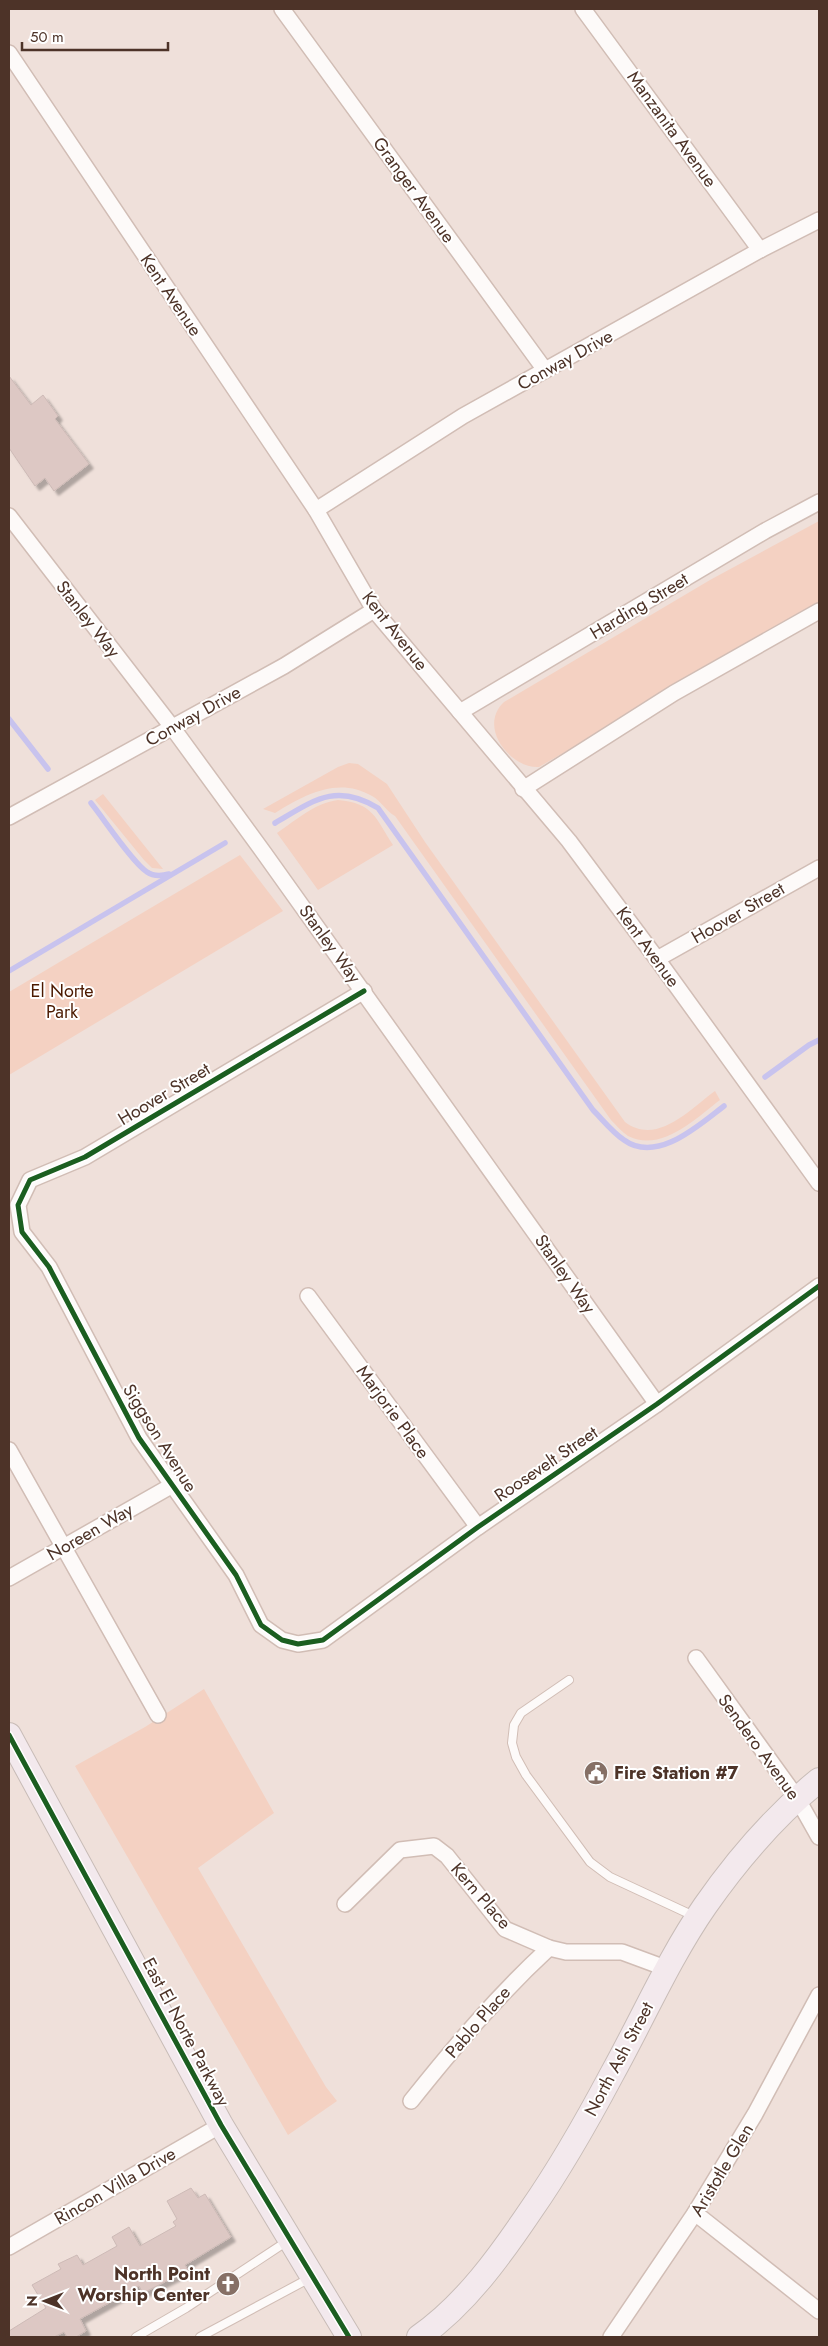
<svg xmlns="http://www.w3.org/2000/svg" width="828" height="2346" font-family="Jost,sans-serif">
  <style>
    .green { fill: #f4d1c2 }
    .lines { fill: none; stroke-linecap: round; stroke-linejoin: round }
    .stream { stroke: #c8c3ee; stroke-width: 5.5 }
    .building { fill: #ddc8c4; stroke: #cdbab6; filter: url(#shadow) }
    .service-casing { stroke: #d1bdb5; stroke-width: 10 }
    .minor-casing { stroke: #d1bdb5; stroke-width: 18 }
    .primary-casing { stroke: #c8bcb7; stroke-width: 26 }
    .service { stroke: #fdfaf9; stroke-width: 8 }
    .minor { stroke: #fdfaf9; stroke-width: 15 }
    .primary { stroke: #f3e9ed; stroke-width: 24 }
    .cycleway-casing { stroke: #fff; stroke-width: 8 }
    .cycleway { stroke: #1b5e20; stroke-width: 5 }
    .labels { text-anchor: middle; stroke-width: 4; stroke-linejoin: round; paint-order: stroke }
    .street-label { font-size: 18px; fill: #4d3328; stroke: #fff }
    .park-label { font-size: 18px; fill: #4c1a00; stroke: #fff }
    .poi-label { font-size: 18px; font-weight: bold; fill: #4d3328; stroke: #fff; text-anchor: start }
  </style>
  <defs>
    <filter id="shadow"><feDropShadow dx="4.5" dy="4.5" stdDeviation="1" flood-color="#0004"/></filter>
  </defs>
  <rect width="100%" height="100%" fill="#efe0da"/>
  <g class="green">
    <path d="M819,521V605L539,767C511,769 477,727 504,702L710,580Z"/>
    <path d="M349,763L358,764L387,784L425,842L625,1122C657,1146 689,1110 715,1091L720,1100C696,1118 662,1153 628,1136C622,1132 616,1125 611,1120L395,816C386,811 381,801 372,796C338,776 304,795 275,813L263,809L338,767Z"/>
    <path d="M103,794L163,869L152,868L144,860L95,800Z"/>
    <path d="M338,800C374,803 376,819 393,845L318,890L277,833C296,820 315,803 338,800Z"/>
    <path d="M240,855L283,911L9,1075V992Z"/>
    <path d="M204,1689L274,1813L198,1868L326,2087L337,2101L288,2135L75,1766L145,1727Z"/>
  </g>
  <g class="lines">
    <g class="stream">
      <path d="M9,719L48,769"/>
      <path d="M91,803C104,819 132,862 147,872C154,877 162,876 169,874"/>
      <path d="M275,823C313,801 335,782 378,808L593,1110C603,1120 612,1132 624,1140C657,1164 699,1125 724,1106"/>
      <path d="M9,971L225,843"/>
      <path d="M765,1077L809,1045L819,1040"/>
    </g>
  </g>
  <g class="building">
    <path d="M9,376L31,405L43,395L58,416L55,419L89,464L54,491L45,478L35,486L9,448Z"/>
    <path d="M191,2188L198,2198L205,2194L231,2237L185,2265L188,2270L143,2293L139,2286L80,2319L86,2331L76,2337H67L64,2332L54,2337H9V2331L46,2308L32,2285L61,2269L58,2264L77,2255L83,2265L117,2246L112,2237L129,2227L140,2246L176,2226L173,2222L177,2219L167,2201Z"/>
  </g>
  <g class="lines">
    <g class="service-casing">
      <g id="service">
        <path d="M569,1680L521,1713L514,1725L512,1743L516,1757L526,1775L590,1862L610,1877L696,1917"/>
        <path d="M136,2337L186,2308L289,2240"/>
        <path d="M200,2337L310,2278"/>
      </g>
    </g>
    <g class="minor-casing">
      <g id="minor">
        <path d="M282,9L545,370"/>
        <path d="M583,9L760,250"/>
        <path d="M9,53L316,510L374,610L569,841L657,959L819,1183"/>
        <path d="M316,510L463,416L760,250L819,220"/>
        <path d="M9,516L172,727L264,853L657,1404"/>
        <path d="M460,712L765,531L819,502"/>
        <path d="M523,789L674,693L819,611"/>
        <path d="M9,817L284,666L374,610"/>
        <path d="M657,959L819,868"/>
        <path d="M364,991L85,1157L30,1180L18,1205L22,1232L49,1267L139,1438L236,1575L261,1625L282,1640L298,1644L323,1640L478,1527L657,1404L819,1286"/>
        <path d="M308,1296L478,1527"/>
        <path d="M9,1450L158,1715"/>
        <path d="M9,1578L171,1486"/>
        <path d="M696,1658L797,1798L819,1837"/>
        <path d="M345,1904L400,1850L434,1846L447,1856L505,1929L549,1948L566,1952H622L668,1969"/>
        <path d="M411,2101C455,2046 497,1996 549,1948"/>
        <path d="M695,2213L819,2311"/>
        <path d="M9,2247L221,2125"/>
        <path d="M611,2337L695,2213L755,2114L819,1995"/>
      </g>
    </g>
    <g class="primary-casing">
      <g id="primary">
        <path d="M9,1735L221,2125L349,2337"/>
        <path d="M419,2337C465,2305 500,2256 531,2210C561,2167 587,2121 612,2074C643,2018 669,1958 705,1906C737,1860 776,1815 819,1780"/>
      </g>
    </g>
    <use href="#service" class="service"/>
    <use href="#minor" class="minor"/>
    <use href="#primary" class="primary"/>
    <g class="cycleway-casing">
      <g id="cycleway">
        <path d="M364,991L85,1157L30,1180L18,1205L22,1232L49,1267L139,1438L236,1575L261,1625L282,1640L298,1644L323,1640L478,1527L657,1404L819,1286"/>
        <path d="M9,1735L221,2125L349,2337"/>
      </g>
    </g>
    <use href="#cycleway" class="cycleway"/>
  </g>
  <defs>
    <g id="civic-disc" transform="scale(1.25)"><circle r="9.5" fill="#867066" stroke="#fff"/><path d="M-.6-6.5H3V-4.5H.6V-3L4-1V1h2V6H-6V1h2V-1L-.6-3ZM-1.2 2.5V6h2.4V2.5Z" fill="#fff"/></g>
    <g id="church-disc" transform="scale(1.25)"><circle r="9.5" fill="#867066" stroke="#fff"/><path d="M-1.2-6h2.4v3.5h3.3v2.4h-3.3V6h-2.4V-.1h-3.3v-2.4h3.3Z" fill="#fff"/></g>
  </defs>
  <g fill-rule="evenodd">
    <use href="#civic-disc" x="596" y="1773"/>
    <use href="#church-disc" x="228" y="2284"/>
  </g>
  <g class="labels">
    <g class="street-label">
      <text transform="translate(672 129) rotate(54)" y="6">Manzanita Avenue</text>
      <text transform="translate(414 190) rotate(54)" y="6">Granger Avenue</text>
      <text transform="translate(171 295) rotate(56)" y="6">Kent Avenue</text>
      <text transform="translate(565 360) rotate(-29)" y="6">Conway Drive</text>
      <text transform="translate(639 606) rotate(-31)" y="6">Harding Street</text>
      <text transform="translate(88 619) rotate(52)" y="6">Stanley Way</text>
      <text transform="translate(395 631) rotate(52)" y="6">Kent Avenue</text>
      <text transform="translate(193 716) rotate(-29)" y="6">Conway Drive</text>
      <text transform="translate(738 913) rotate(-30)" y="6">Hoover Street</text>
      <text transform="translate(330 944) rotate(54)" y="6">Stanley Way</text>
      <text transform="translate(648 947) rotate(54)" y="6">Kent Avenue</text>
      <text transform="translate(164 1094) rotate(-31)" y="6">Hoover Street</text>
      <text transform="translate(565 1274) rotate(55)" y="6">Stanley Way</text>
      <text transform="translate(393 1412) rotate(54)" y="6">Marjorie Place</text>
      <text transform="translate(160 1438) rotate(58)" y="6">Siggson Avenue</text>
      <text transform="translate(546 1464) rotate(-34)" y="6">Roosevelt Street</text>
      <text transform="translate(90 1532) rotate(-30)" y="6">Noreen Way</text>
      <text transform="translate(759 1747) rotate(54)" y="6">Sendero Avenue</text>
      <text transform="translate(481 1896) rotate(49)" y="6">Kern Place</text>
      <text transform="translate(478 2022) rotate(-49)" y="6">Pablo Place</text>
      <text transform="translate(186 2032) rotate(62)" y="6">East El Norte Parkway</text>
      <text transform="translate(619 2059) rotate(-62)" y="6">North Ash Street</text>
      <text transform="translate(722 2170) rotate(-59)" y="6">Aristotle Glen</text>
      <text transform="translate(115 2186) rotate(-30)" y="6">Rincon Villa Drive</text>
    </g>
    <g class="park-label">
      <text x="62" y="997">El Norte<tspan x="62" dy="21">Park</tspan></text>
    </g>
    <g class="poi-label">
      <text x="614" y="1779">Fire Station #7</text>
      <text x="210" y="2280" text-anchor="end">North Point<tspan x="210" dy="21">Worship Center</tspan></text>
    </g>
  </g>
  <rect width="828" height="2346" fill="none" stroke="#4d3328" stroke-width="20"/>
  <g transform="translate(45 2301) rotate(270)" stroke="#ffffff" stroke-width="4" paint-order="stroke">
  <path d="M0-4L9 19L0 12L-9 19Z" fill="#4d3328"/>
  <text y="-8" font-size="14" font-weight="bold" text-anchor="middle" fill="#4d3328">N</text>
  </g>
  <path d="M22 42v8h146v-8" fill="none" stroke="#4d3328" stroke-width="2.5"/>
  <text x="30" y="42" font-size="15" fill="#4d3328" stroke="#ffffff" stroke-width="4" paint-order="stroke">50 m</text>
</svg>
